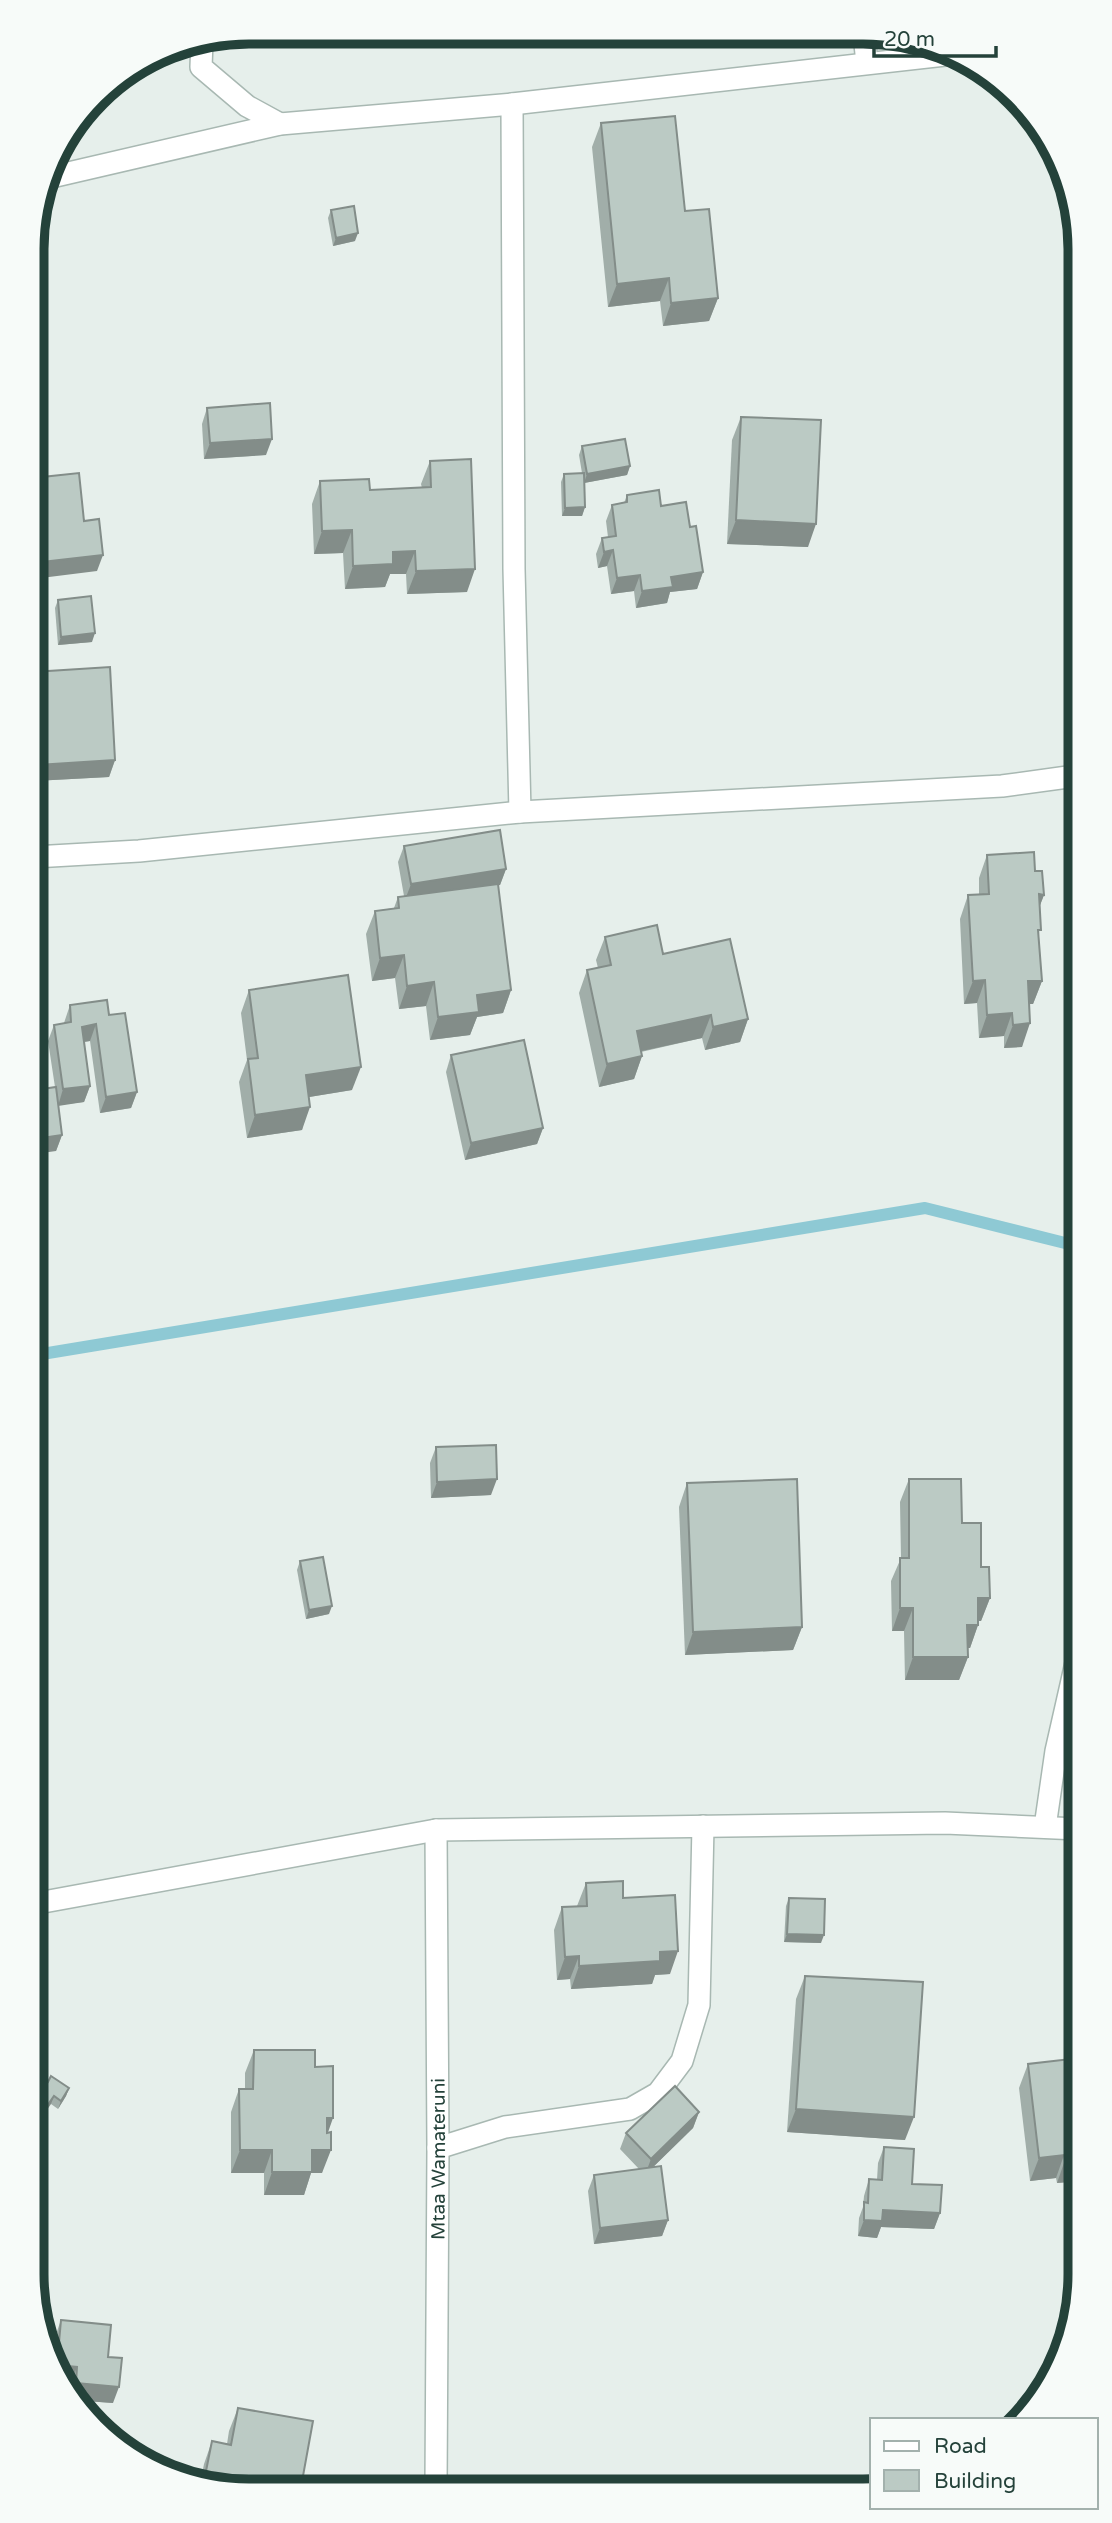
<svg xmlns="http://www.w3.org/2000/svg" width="1112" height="2523" font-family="'Varela Round',sans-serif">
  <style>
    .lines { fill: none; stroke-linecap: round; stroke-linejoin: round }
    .stream { stroke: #8ec9d4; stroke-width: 12 }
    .minor-casing { stroke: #a8b8b2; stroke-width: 24 }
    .minor { stroke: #fff; stroke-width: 21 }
    .wall { fill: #a1aea9 }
    .shaded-wall { fill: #838d89 }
    .building { fill: #bbcac4; stroke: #838d89; stroke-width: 2 }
    .labels { text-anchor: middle; stroke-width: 5; stroke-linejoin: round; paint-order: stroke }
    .street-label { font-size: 19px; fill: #24423a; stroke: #f7fbf9 }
    .rim { fill: none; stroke: #24423a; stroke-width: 9 }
  </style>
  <rect width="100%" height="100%" fill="#e6efeb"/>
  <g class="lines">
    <path class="stream" d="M36,1355L925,1208L1077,1246"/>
    <g class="minor-casing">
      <g id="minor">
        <path d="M864,35L867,63"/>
        <path d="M202,41L201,67L247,106L280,124"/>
        <path d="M512,104L514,569L520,812"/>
        <path d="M47,178L280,124L512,104L945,55"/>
        <path d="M34,857L139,851L520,812L1002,786L1075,776"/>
        <path d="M1045,1827L1056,1751L1078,1654"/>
        <path d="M38,1903L436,1830L945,1823L1078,1829"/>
        <path d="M438,2148L505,2127L630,2109L658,2093L682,2061L699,2005L703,1826"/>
        <path id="s1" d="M436,2486L438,2148L436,1830"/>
      </g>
    </g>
    <use href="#minor" class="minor"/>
  </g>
  <g class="wall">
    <path d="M601,123L685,211L718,298L709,321L663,326L660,301L608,307L592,147Z"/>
    <path d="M331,210L355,241L333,246L328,218Z"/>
    <path d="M207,408L266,455L204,459L202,424Z"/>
    <path d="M741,417L808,547L727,544L732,440Z"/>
    <path d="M582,446L630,466L627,475L584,483L585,507L582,516H562L561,482L564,474L582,473L579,455Z"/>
    <path d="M430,461L467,592L407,594L406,574H390L385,587L345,589L343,553L314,554L312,504L320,481L370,490L422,488L421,484Z"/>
    <path d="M627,495L661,506L690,527L703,572L697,589L670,592L667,603L636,608L634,591L611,594L607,566L598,568L596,554L602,538L608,537L606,521L612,505L624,503Z"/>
    <path d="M58,600L92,642L58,645L55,608Z"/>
    <path d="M33,672L115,760L109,777L34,781Z"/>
    <path d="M404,846L506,869L500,885H498L511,990L503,1013L477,1017L470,1035L430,1040L426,1006L399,1009L395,978L372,981L366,934L375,911L394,908L398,897L404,896L398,862Z"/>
    <path d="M987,855L1035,871L1044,895L1040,905L1039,937L1042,981L1033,1004H1029L1022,1047L1004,1048V1036L979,1038L977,1003L964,1004L960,919L968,895H979V878Z"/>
    <path d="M605,937L663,954L748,1019L740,1042L705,1050L702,1038L641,1052L642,1056L634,1079L599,1087L579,993L587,970L598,968L596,960Z"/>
    <path d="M249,990L352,1090L309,1097L302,1130L247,1138L239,1082L247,1060L241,1013Z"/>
    <path d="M70,1005L109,1015L137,1092L131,1108L100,1113L90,1041L84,1042L90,1086L84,1102L58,1105L62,1135L56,1151L55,1087L48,1041L54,1025L64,1023Z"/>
    <path d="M451,1055L543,1128L537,1144L465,1160L446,1072Z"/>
    <path d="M436,1447L491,1495L431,1498L430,1463Z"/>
    <path d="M909,1479L962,1523L981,1567L990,1598L981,1621H978V1625L970,1648H967L968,1657L959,1680H905L904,1631H892L891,1581L901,1558L900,1502Z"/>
    <path d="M687,1483L802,1627L793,1650L685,1655L679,1507Z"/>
    <path d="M300,1561L329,1614L306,1619L297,1570Z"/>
    <path d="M586,1883L623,1898L670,1974L655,1975L652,1984L571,1989L570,1979L557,1980L554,1930L562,1907L577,1906Z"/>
    <path d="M789,1898L821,1943L784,1942L786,1906Z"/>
    <path d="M805,1976L905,2140L787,2132L796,1999Z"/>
    <path d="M254,2050L315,2067L328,2133L322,2173H311L304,2195H264V2173H231V2112L239,2089H245V2073Z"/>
    <path d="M1079,2058L1080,2181L1057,2183L1056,2178L1030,2181L1019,2088L1028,2064Z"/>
    <path d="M48,2082L69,2088L66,2096L58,2109L51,2104Z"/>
    <path d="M699,2112L693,2128L653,2167L668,2220L662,2236L594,2244L588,2191L594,2175L639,2169L620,2149L626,2133Z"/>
    <path d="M884,2147L912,2184L940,2213L934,2229L881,2227L877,2238L858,2236L859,2218L863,2207L864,2196L869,2179L877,2180L878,2163Z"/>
    <path d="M61,2320L108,2357L113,2403L72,2400L70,2397L71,2383H62L53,2362L55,2337Z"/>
    <path d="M238,2408L301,2487H207L200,2484L204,2464L212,2441L227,2444L229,2431Z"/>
  </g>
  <g class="shaded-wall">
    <path d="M358,233L355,241L333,246L336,238Z"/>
    <path d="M669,278L660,301L608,307L617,284Z"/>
    <path d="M718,298L709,321L663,326L671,303Z"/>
    <path d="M272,439L266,455L204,459L210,443Z"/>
    <path d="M630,466L627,475L584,483L587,474Z"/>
    <path d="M585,507L582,516H562L565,508Z"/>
    <path d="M736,520L816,524L808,547L727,544Z"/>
    <path d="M352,530L343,553L314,554L322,531Z"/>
    <path d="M613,550L607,566L598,568L604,552Z"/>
    <path d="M415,551L406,574H390L385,587L345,589L353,566L393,552Z"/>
    <path d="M103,555L97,571L33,579V563Z"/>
    <path d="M475,569L467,592L407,594L416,571Z"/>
    <path d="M703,572L697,589L670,592L667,603L636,608L642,591L671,577Z"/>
    <path d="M640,575L634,591L611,594L617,578Z"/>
    <path d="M95,633L92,642L58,645L61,637Z"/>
    <path d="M115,760L109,777L34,781V775L37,765Z"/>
    <path d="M506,869L500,885L405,900L411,884Z"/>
    <path d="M1039,894L1044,895L1035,918Z"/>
    <path d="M404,955L395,978L372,981L380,958Z"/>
    <path d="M985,980L977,1003L964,1004L973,981Z"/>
    <path d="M1028,981H1042L1033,1004H1020Z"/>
    <path d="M434,982L426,1006L399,1009L407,986Z"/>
    <path d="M511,990L503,1013L477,1017L470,1035L430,1040L438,1017L477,995Z"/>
    <path d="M1012,1013L1004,1036L979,1038L987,1015Z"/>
    <path d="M711,1015L702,1038L628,1054L637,1031Z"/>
    <path d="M748,1019L740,1042L705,1050L713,1027Z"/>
    <path d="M1030,1023L1022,1047L1004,1048L1013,1025Z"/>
    <path d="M96,1024L90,1041L76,1043L82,1027Z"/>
    <path d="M642,1056L634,1079L599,1087L607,1064Z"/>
    <path d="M361,1067L352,1090L297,1099L306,1075Z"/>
    <path d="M90,1086L84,1102L58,1106L63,1089Z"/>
    <path d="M137,1092L131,1108L100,1113L106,1097Z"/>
    <path d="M310,1107L302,1130L247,1138L255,1115Z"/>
    <path d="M543,1128L537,1144L465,1160L471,1143Z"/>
    <path d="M62,1135L56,1151L35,1154V1139Z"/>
    <path d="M497,1479L491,1495L431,1498L437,1482Z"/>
    <path d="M978,1598H990L981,1621H970Z"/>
    <path d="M332,1606L329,1614L306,1619L309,1610Z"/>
    <path d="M900,1608H913L904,1631H892Z"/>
    <path d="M967,1625H978L970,1648H959Z"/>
    <path d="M802,1627L793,1650L685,1655L693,1632Z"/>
    <path d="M913,1657H968L959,1680H905Z"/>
    <path d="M787,1934L824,1935L821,1943L784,1942Z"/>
    <path d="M678,1951L670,1974L655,1975L652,1984L571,1989L579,1966L660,1952Z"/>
    <path d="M579,1956L570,1979L557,1980L565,1957Z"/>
    <path d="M69,2088L66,2096L58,2109L61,2101Z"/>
    <path d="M54,2096L51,2104L38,2123V2119Z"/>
    <path d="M796,2109L914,2117L905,2140L787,2132Z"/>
    <path d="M699,2112L693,2128L645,2175L651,2159Z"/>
    <path d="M327,2118H333L325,2141Z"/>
    <path d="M240,2150H272L264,2173H231Z"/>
    <path d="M312,2150H331L322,2173H311L304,2195H264L272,2172Z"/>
    <path d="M1064,2155L1056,2178L1030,2181L1039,2158Z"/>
    <path d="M1080,2159V2181L1057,2183L1065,2160Z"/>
    <path d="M883,2210L940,2213L934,2229L881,2227L877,2238L858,2236L864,2220Z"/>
    <path d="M668,2220L662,2236L594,2244L600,2228Z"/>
    <path d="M57,2365L77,2367L71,2383H62L56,2369Z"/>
    <path d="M76,2383L119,2387L113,2403L72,2400L71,2398Z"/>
  </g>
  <g class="building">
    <path d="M675,116L685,211L709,209L718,298L671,303L669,278L617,284L601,123Z"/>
    <path d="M354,206L358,233L336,238L331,210Z"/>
    <path d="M270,403L272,439L210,443L207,408Z"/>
    <path d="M741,417L821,420L816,524L736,520Z"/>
    <path d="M625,439L630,466L587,474L582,446Z"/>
    <path d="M471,459L475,569L416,571L415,551L393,552V564L353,566L352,530L322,531L320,481L369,479L370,490L431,487L430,461Z"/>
    <path d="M79,473L84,521L99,519L103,555L33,563V478Z"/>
    <path d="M584,473L585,507L565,508L564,474Z"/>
    <path d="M659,490L661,506L686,502L690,527L696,526L703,572L671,577L673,587L642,591L640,575L617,578L613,550L604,552L602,538L616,536L612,505L627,502V495Z"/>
    <path d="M91,596L95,633L61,637L58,600Z"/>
    <path d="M110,667L115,760L37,765L34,703L33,672Z"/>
    <path d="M500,830L506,869L411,884L404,846Z"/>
    <path d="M1034,852L1035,871H1042L1044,895L1039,894L1041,930H1038L1042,981H1028L1030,1023L1013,1025L1012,1013L987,1015L985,980L973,981L968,895L989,894L987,855Z"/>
    <path d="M498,884L511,990L477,995L479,1012L438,1017L434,982L407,986L404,955L380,958L375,911L399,908L398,897Z"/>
    <path d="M657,925L663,954L730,939L748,1019L713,1027L711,1015L637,1031L642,1056L607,1064L587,970L611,965L605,937Z"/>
    <path d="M348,975L361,1067L306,1075L310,1107L255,1115L248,1059L258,1058L249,990Z"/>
    <path d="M107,1000L109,1015L125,1013L137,1092L106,1097L96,1024L82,1027L90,1086L63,1089L54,1025L71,1022L70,1005Z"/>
    <path d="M524,1040L543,1128L471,1143L451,1055Z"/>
    <path d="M56,1087L62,1135L35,1139V1090Z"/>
    <path d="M496,1445L497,1479L437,1482L436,1447Z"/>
    <path d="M797,1479L802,1627L693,1632L687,1483Z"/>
    <path d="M909,1479H961L962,1523H981V1567H989L990,1598H978V1625H967L968,1657H913V1608H900V1558H909Z"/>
    <path d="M323,1557L332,1606L309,1610L300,1561Z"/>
    <path d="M623,1881V1898L675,1895L678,1951L660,1952V1961L579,1966V1956L565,1957L562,1907L587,1906L586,1883Z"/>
    <path d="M789,1898L825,1899L824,1935L787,1934Z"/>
    <path d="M805,1976L923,1982L914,2117L796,2109Z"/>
    <path d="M254,2050H315V2067L333,2066V2118H327V2133L331,2132V2150H312V2172H272V2150H240L239,2089H253Z"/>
    <path d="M1079,2058L1080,2159L1065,2160L1064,2155L1039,2158L1028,2064Z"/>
    <path d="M51,2076L69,2088L61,2101L54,2096L38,2119V2077L48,2082Z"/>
    <path d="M675,2086L699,2112L651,2159L626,2133Z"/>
    <path d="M884,2147L914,2149L912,2184L942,2185L940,2213L883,2210L882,2221L864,2220V2202L868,2203L869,2179L882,2180Z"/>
    <path d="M661,2166L668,2220L600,2228L594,2175Z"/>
    <path d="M61,2320L111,2325L108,2357L122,2358L119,2387L76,2383L77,2367L57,2365Z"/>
    <path d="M238,2408L313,2421L301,2487H225L226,2480L205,2476L212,2441L231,2445Z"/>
  </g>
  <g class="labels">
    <g class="street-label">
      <text dy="7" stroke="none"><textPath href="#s1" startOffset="327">Mtaa Wamateruni</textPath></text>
    </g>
  </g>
  <path d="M0 0H1112V2523H0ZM249 44H863A205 205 0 0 1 1068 249V2274A205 205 0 0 1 863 2479H249A205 205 0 0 1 44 2274V249A205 205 0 0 1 249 44Z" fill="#f7fbf9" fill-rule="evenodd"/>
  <path class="rim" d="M249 44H863A205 205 0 0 1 1068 249V2274A205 205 0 0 1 863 2479H249A205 205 0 0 1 44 2274V249A205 205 0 0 1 249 44Z"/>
  <rect x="870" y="2418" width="228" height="91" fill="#f7fbf9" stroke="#a3b1ad" stroke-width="2"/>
  <rect x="884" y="2441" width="35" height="10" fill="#ffffff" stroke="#a3b1ad" stroke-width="2"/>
  <text x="934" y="2453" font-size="21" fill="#24423a">Road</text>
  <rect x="884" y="2470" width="35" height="21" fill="#bbcac4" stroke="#a3b1ad" stroke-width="2"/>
  <text x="934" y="2488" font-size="21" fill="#24423a">Building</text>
  <path d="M874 46v10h122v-10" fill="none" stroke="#24423a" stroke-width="3.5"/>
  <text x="884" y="46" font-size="21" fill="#24423a" stroke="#f7fbf9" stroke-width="5" paint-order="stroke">20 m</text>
</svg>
